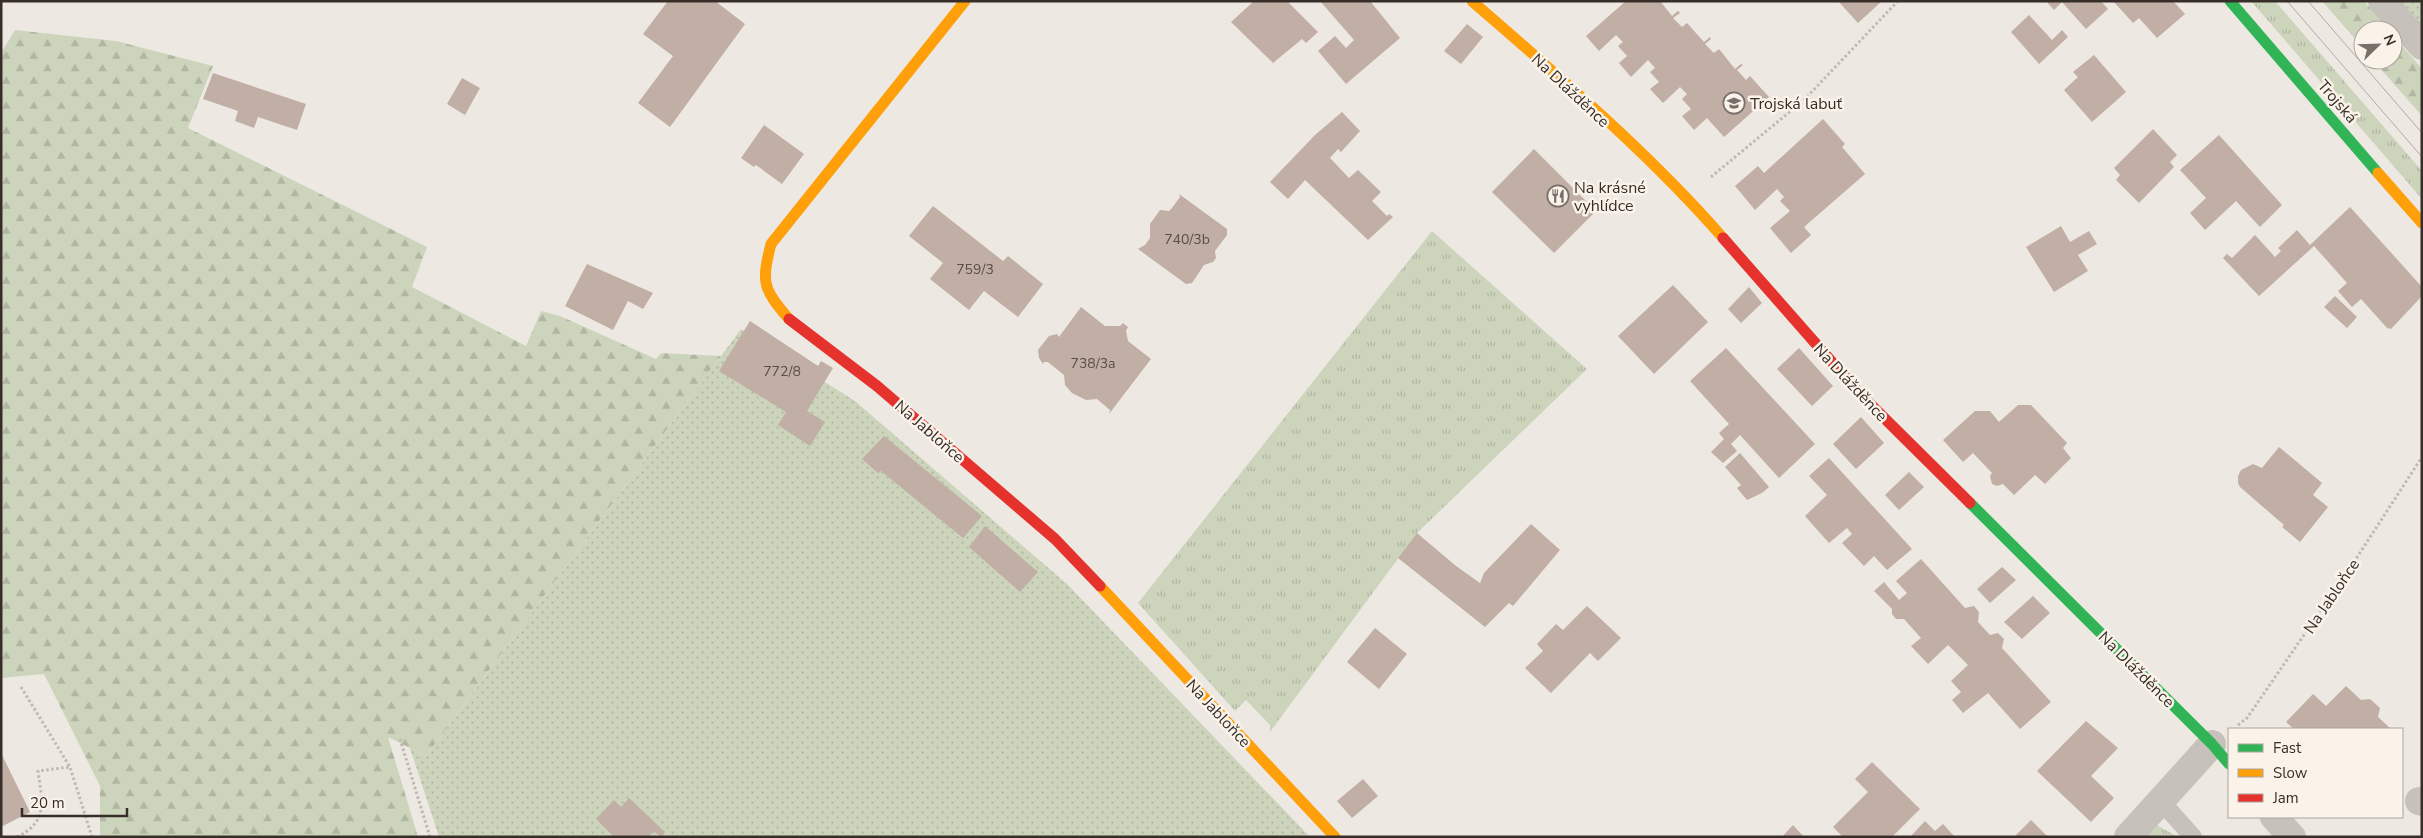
<svg xmlns="http://www.w3.org/2000/svg" width="2423" height="838" font-family="'Nunito Sans',sans-serif">
  <style>
    .grass { fill: url(#grass-tufts) }
    .forest { fill: url(#forest-firs) }
    .garden { fill: url(#garden-dots) }
    .building { fill: #c1aea4 }
    .lines { fill: none; stroke-linecap: round; stroke-linejoin: round }
    .path { stroke: #c0b9b3; stroke-width: 3; stroke-dasharray: 2.5 2.5; stroke-linecap: butt }
    .lane { stroke: #c7c1bb; stroke-width: 18 }
    .street { stroke: #c7c1bb; stroke-width: 28 }
    .fast { stroke: #30b455; stroke-width: 11 }
    .slow { stroke: #ff9f0a; stroke-width: 11 }
    .jam { stroke: #e5322d; stroke-width: 11 }
    .tram { stroke: #afaaa5; stroke-width: 1 }
    .labels { text-anchor: middle; stroke-width: 5; stroke-linejoin: round; paint-order: stroke }
    .number-label { font-size: 14px; fill: #5a4e48 }
    .street-label { font-size: 16px; fill: #382e29; stroke: #faf3ea }
    .poi-label { font-size: 16px; fill: #382e29; stroke: #faf3ea; text-anchor: start }
  </style>
  <defs>
    <pattern id="grass-tufts" width="24" height="20" patternUnits="userSpaceOnUse" patternTransform="scale(1.25)"><rect width="24" height="20" fill="#cdd4bc"/><path d="M3 7l-1-3M5 7V3M7 7l1-3M15 17l-1-3M17 17v-4M19 17l1-3" fill="none" stroke="#b1b6a2"/></pattern>
    <pattern id="forest-firs" width="22" height="20" patternUnits="userSpaceOnUse" patternTransform="scale(1.25)"><rect width="22" height="20" fill="#cdd4bc"/><path d="M5 1l3.5 6h-7zM16 11l3.5 6h-7z" fill="#b1b6a2"/></pattern>
    <pattern id="garden-dots" width="8" height="8" patternUnits="userSpaceOnUse" patternTransform="scale(1.25)"><rect width="8" height="8" fill="#cdd4bc"/><path d="M2 2h.1M6 6h.1" fill="none" stroke="#b1b6a2" stroke-width="1.8" stroke-linecap="round"/></pattern>
  </defs>
  <rect width="100%" height="100%" fill="#ede9e2"/>
  <g class="grass">
    <path d="M2251,1H2275L2422,171V199Z"/>
    <path d="M1432,231L1587,369L1417,533L1270,732V725L1246,700L1235,711L1138,603Z"/>
    <path d="M2155,824L2178,837H2131Z"/>
  </g>
  <g class="forest">
    <path d="M2322,1H2364L2389,30H2363V48Z"/>
    <path d="M15,30L116,41L213,66L188,128L427,247L412,287L526,346L541,311L560,316L656,359L661,353L721,356L426,756L388,737L418,837H100V786L44,674L1,678V53Z"/>
    <path d="M2393,35L2422,69V116L2373,60H2393Z"/>
  </g>
  <g class="garden">
    <path d="M2397,1H2422V25Z"/>
    <path d="M741,329L855,401L1068,585L1310,837H439L410,748L426,756Z"/>
  </g>
  <g class="building">
    <path d="M668,1H715L745,24L670,127L638,103L673,56L643,34Z"/>
    <path d="M1254,1H1287L1318,32L1306,43L1302,39L1273,63L1231,22Z"/>
    <path d="M1320,1H1370L1400,38L1346,84L1318,51L1335,36L1346,48L1354,40Z"/>
    <path d="M1626,1H1660L1672,16L1678,11L1680,13L1673,18L1682,27L1687,23L1704,42L1710,37L1711,39L1705,44L1714,53L1719,49L1735,69L1741,64L1743,65L1737,70L1746,80L1750,76L1769,97L1724,137L1707,118L1694,130L1682,116L1691,109L1682,99L1687,94L1680,87L1663,103L1650,89L1659,82L1650,72L1655,68L1648,60L1631,77L1619,63L1627,56L1618,46L1623,42L1616,35L1599,51L1586,36Z"/>
    <path d="M1838,1H1882L1858,23Z"/>
    <path d="M2046,1H2101L2108,9L2086,29L2062,2L2054,10Z"/>
    <path d="M2113,1H2173L2185,14L2157,38L2139,18L2133,23Z"/>
    <path d="M2029,15L2052,40L2062,30L2068,37L2039,64L2011,32Z"/>
    <path d="M1467,24L1483,37L1461,64L1444,51Z"/>
    <path d="M2094,55L2126,92L2092,122L2064,90L2078,77L2073,72Z"/>
    <path d="M213,73L306,104L297,130L258,117L254,128L235,121L238,111L203,99Z"/>
    <path d="M462,78L480,88L465,115L447,104Z"/>
    <path d="M1342,112L1360,131L1341,152L1338,149L1330,158L1349,178L1358,170L1381,192L1372,201L1387,216L1389,214L1393,217L1368,240L1305,180L1288,199L1270,182L1315,135Z"/>
    <path d="M1823,119L1845,144L1842,147L1865,174L1804,227L1811,235L1791,253L1770,228L1790,211L1780,201L1784,197L1777,189L1755,210L1735,186L1758,166L1764,173Z"/>
    <path d="M764,125L804,154L782,184L756,165L754,167L741,158Z"/>
    <path d="M2153,129L2177,155L2170,162L2174,167L2139,203L2116,180L2120,175L2114,168Z"/>
    <path d="M2219,135L2282,205L2260,227L2236,201L2205,230L2190,213L2206,198L2180,170Z"/>
    <path d="M1534,149L1596,211L1554,253L1492,192Z"/>
    <path d="M1179,194L1227,229V235L1215,251L1216,258L1213,262L1204,265L1192,283L1186,284L1138,249L1145,245L1150,238V224L1160,210L1169,211L1172,208L1180,197Z"/>
    <path d="M933,206L1003,261L1008,256L1043,284L1018,317L984,291L969,310L930,279L943,263L909,236Z"/>
    <path d="M2350,207L2422,287V296L2391,329L2387,328L2361,299L2352,307L2338,291L2347,283L2314,246L2259,296L2223,258L2227,254L2232,258L2255,235L2275,257L2281,251L2278,248L2297,230L2310,245Z"/>
    <path d="M2061,226L2070,242L2089,231L2097,244L2078,255L2088,271L2054,292L2026,247Z"/>
    <path d="M587,264L653,293L643,309L628,301L613,330L565,306Z"/>
    <path d="M1673,285L1708,322L1654,374L1618,336Z"/>
    <path d="M1749,287L1762,303L1741,323L1728,309Z"/>
    <path d="M2335,296L2357,317L2347,328L2324,307Z"/>
    <path d="M1081,307L1105,326H1120L1123,323L1128,327L1126,331L1128,341L1151,359L1109,414L1110,410L1097,399L1086,400L1072,393L1065,385L1064,375L1048,362H1044L1043,364L1039,358L1038,350L1049,336L1057,334L1059,337Z"/>
    <path d="M750,321L818,366L821,361L833,368L807,411L825,422L810,446L778,425L786,412L719,371Z"/>
    <path d="M1726,348L1815,444L1779,478L1740,435L1731,444L1737,451L1723,463L1711,452L1724,439L1719,433L1729,424L1690,381Z"/>
    <path d="M1799,348L1833,386L1812,406L1777,369Z"/>
    <path d="M2018,405H2031L2067,443L2063,448L2071,458L2045,484L2035,475L2014,495L2003,484L1997,486L1992,484L1990,476L1992,473L1973,453L1963,462L1943,440L1975,411H1990L1999,422Z"/>
    <path d="M1861,417L1884,443L1856,469L1833,444Z"/>
    <path d="M884,436L982,516L963,538L881,471L878,473L862,459Z"/>
    <path d="M2279,447L2322,483L2313,495L2328,507L2300,542L2282,527L2284,525L2240,487L2238,483V476L2241,470L2253,464L2262,468Z"/>
    <path d="M1740,453L1769,487L1762,493L1747,500L1737,488L1741,485L1725,467Z"/>
    <path d="M1829,458L1912,549L1887,570L1874,556L1864,566L1842,543L1852,534L1847,528L1829,543L1805,516L1827,495L1809,476Z"/>
    <path d="M1909,472L1924,487L1899,510L1885,495Z"/>
    <path d="M1531,524L1560,550L1513,606L1509,603L1485,627L1398,558L1417,533L1456,566L1480,583L1484,573Z"/>
    <path d="M985,526L1038,572L1020,592L969,547Z"/>
    <path d="M1921,559L1965,608L1974,606L1979,612L1978,622L1990,635L1998,633L2004,639L2002,648L2051,702L2020,729L1988,693L1963,713L1952,700L1961,692L1951,681L1968,665L1948,645L1928,664L1911,646L1921,638L1904,619H1896L1892,614V609L1874,591L1884,582L1899,600L1907,593L1896,581Z"/>
    <path d="M2002,567L2016,580L1990,603L1977,589Z"/>
    <path d="M2033,596L2050,613L2022,639L2004,622Z"/>
    <path d="M1587,606L1621,638L1598,661L1590,653L1551,693L1525,668L1543,651L1537,644L1556,624L1563,630Z"/>
    <path d="M1375,628L1407,654L1379,689L1347,662Z"/>
    <path d="M2346,686L2361,700L2370,699L2380,708L2378,717L2391,729H2294L2286,722L2313,694L2326,706Z"/>
    <path d="M2086,721L2118,748L2091,776L2114,798L2091,822L2037,771Z"/>
    <path d="M1,753L30,812L1,827Z"/>
    <path d="M1872,762L1920,809L1892,837H1843L1833,827L1868,792L1855,779Z"/>
    <path d="M1363,779L1378,796L1352,818L1337,801Z"/>
    <path d="M629,798L665,832L662,837L653,831L648,837H614L596,819L614,800L621,807Z"/>
    <path d="M2031,820L2048,837H2014Z"/>
    <path d="M1925,821L1935,831L1943,824L1955,837H1910Z"/>
    <path d="M1793,825L1804,837H1782Z"/>
  </g>
  <g class="lines">
    <g class="path">
      <path d="M1711,177L1804,100L1898,1"/>
      <path d="M21,687L70,767L92,837"/>
      <path d="M2238,725L2247,718L2352,565L2422,457"/>
      <path d="M400,739L430,837"/>
      <path d="M17,837C49,821 42,801 38,771L70,767"/>
    </g>
    <path class="lane" d="M2161,801L2193,837"/>
    <g class="street">
      <path d="M2382,1L2422,46"/>
      <path d="M2419,801L2422,802"/>
      <path d="M2274,817L2292,837"/>
      <path d="M2128,837L2212,744"/>
    </g>
    <g class="fast">
      <path d="M2230,1L2378,173"/>
      <path d="M1970,503L2212,744L2229,764"/>
    </g>
    <g class="slow">
      <path d="M1472,1C1558,76 1648,152 1723,238"/>
      <path d="M2378,173L2422,223"/>
      <path d="M789,319C763,289 761,283 771,244L965,1"/>
      <path d="M1100,586L1335,837"/>
    </g>
    <g class="jam">
      <path d="M1723,238L1860,394L1970,503"/>
      <path d="M789,319L877,386L1055,539L1100,586"/>
    </g>
    <g class="tram">
      <path d="M2287,1L2422,157"/>
      <path d="M2308,1L2422,133"/>
    </g>
  </g>
  <defs>
    <g id="school-ring" transform="scale(1.125)"><circle r="9.5" fill="#faf3ea" stroke="#776f6a" stroke-width="1.5"/><path d="M0-5L7-2L0 1L-7-2ZM-4 1L0 2.5L4 1V4Q0 6-4 4Z" fill="#776f6a"/></g>
    <g id="restaurant-ring" transform="scale(1.125)"><circle r="9.5" fill="#faf3ea" stroke="#776f6a" stroke-width="1.5"/><path d="M-5-6h1v4h1v-4h1v4h1v-4h1v5L-1.5 .5V6h-2V.5L-5-1ZM5-6V6H3V1.5H1.5Q1.5-4 5-6Z" fill="#776f6a"/></g>
  </defs>
  <g fill-rule="evenodd">
    <use href="#school-ring" x="1734" y="103"/>
    <use href="#restaurant-ring" x="1558" y="196"/>
  </g>
  <g class="labels">
    <g class="number-label">
      <text x="1187" y="244">740/3b</text>
      <text x="975" y="274">759/3</text>
      <text x="1093" y="368">738/3a</text>
      <text x="782" y="376">772/8</text>
    </g>
    <g class="street-label">
      <text transform="translate(1571 90) rotate(43)" y="6">Na Dlážděnce</text>
      <text transform="translate(2338 101) rotate(49)" y="6">Trojská</text>
      <text transform="translate(1851 382) rotate(47)" y="6">Na Dlážděnce</text>
      <text transform="translate(930 431) rotate(41)" y="6">Na Jabloňce</text>
      <text transform="translate(2331 596) rotate(-56)" y="6">Na Jabloňce</text>
      <text transform="translate(2137 669) rotate(45)" y="6">Na Dlážděnce</text>
      <text transform="translate(1219 713) rotate(47)" y="6">Na Jabloňce</text>
    </g>
    <g class="poi-label">
      <text x="1750" y="109">Trojská labuť</text>
      <text x="1574" y="193">Na krásné<tspan x="1574" dy="18">vyhlídce</tspan></text>
    </g>
  </g>
  <rect width="2423" height="838" fill="none" stroke="#382e29" stroke-width="5"/>
  <rect x="2228" y="728" width="175" height="90" fill="#faf3ea" stroke="#aca49d"/>
  <rect x="2238" y="744" width="25" height="8" fill="#30b455" stroke="#aca49d"/>
  <text x="2273" y="753" font-size="15" fill="#382e29">Fast</text>
  <rect x="2238" y="769" width="25" height="8" fill="#ff9f0a" stroke="#aca49d"/>
  <text x="2273" y="778" font-size="15" fill="#382e29">Slow</text>
  <rect x="2238" y="794" width="25" height="8" fill="#e5322d" stroke="#aca49d"/>
  <text x="2273" y="803" font-size="15" fill="#382e29">Jam</text>
  <g transform="translate(2378 45) rotate(67)"><circle r="24" fill="#faf3ea" stroke="#aca49d"/>
  <path d="M0-4L9 19L0 12L-9 19Z" fill="#776f6a"/>
  <text y="-8" font-size="14" font-weight="bold" text-anchor="middle" fill="#382e29">N</text>
  </g>
  <path d="M22 808v8h105v-8" fill="none" stroke="#382e29" stroke-width="2.5"/>
  <text x="30" y="808" font-size="15" fill="#382e29" stroke="#faf3ea" stroke-width="4" paint-order="stroke">20 m</text>
</svg>
